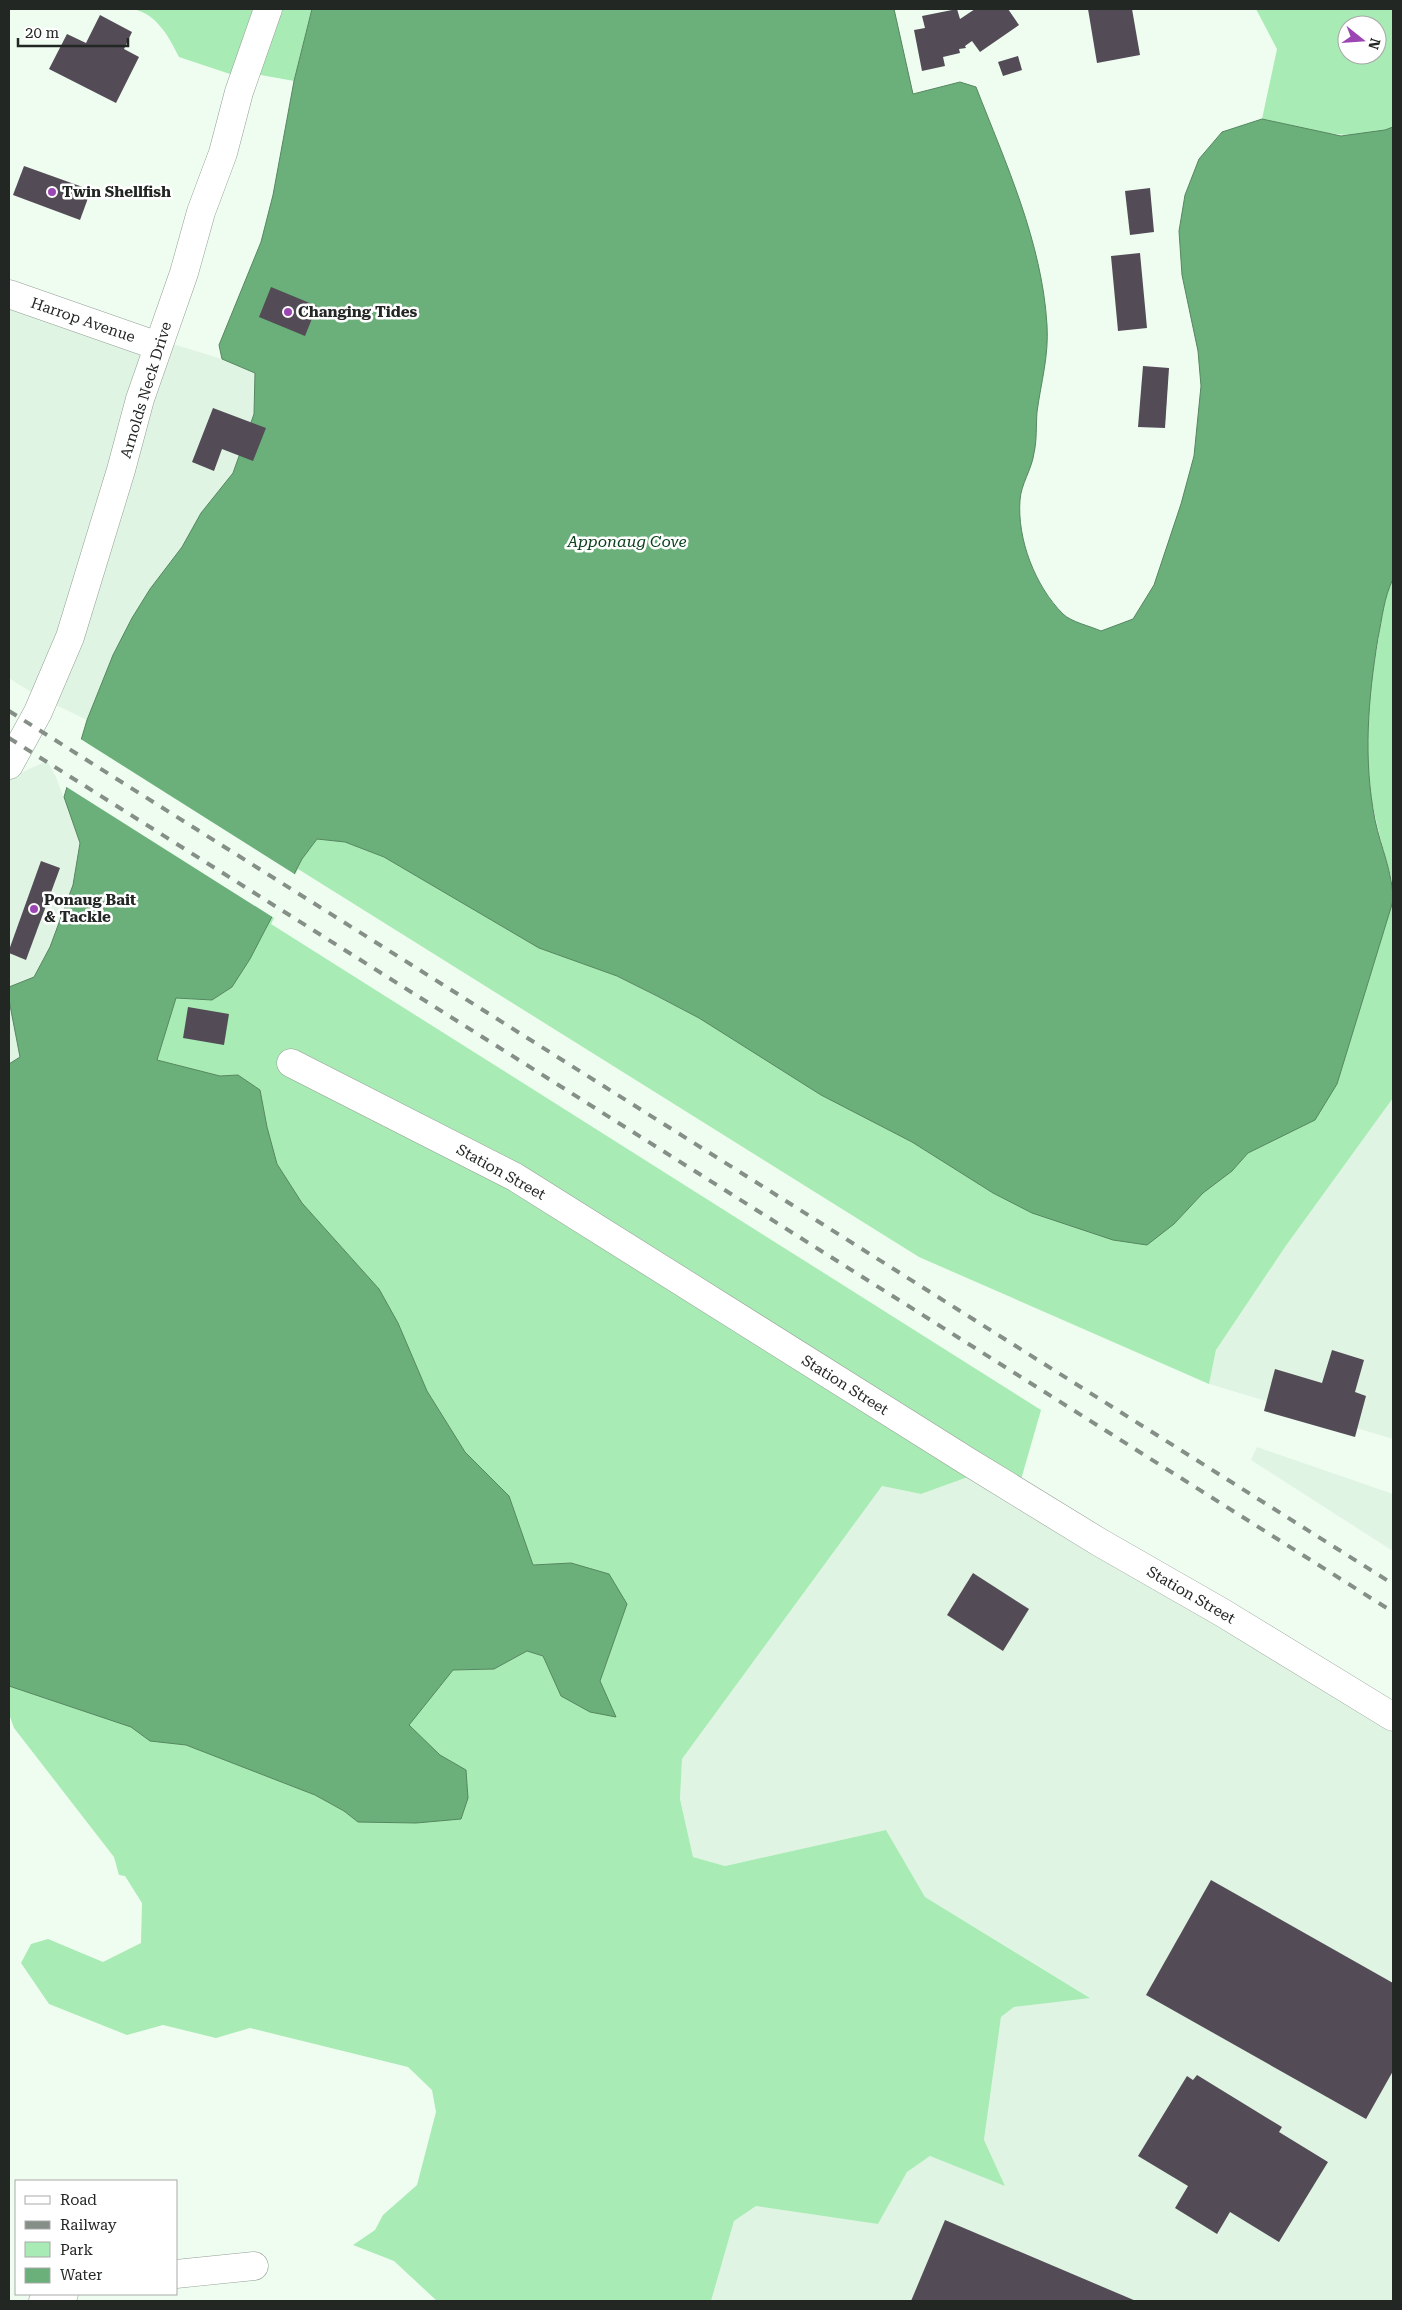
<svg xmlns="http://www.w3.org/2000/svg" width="1402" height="2310" font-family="'Roboto Serif',serif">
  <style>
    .built { fill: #e0f4e3 }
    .green { fill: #a8ebb4; fill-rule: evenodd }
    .water { fill: #6bb07a; stroke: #558760 }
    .pier { fill: #effdf1 }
    .building { fill: #534b56 }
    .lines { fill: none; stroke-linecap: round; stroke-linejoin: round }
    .street-casing { stroke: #93a095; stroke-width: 29 }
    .street { stroke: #fff; stroke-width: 28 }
    .rail { stroke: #858f87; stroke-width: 4; stroke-dasharray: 9 9; stroke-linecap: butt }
    .poi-dot { fill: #9c46b4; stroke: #fff; stroke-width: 2 }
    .labels { text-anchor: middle; stroke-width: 5; stroke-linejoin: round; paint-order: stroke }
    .poi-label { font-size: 15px; font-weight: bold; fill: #222723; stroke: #fff; text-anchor: start }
    .street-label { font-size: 15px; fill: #222723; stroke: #fff }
    .water-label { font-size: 16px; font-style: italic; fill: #0c411d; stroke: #fff }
  </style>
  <rect width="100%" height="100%" fill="#effdf1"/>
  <g class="built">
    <path d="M9,301L163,341L222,359L255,373L254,414L233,473L201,513L182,547L113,655L87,720L37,696L9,678Z"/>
    <path d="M47,761L56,777L80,843L73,885L50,947L34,977L9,987V778Z"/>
    <path d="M9,1000L20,1057L9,1064Z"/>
    <path d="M1393,1098V1439L1209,1384L1216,1350L1285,1247Z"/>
    <path d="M1257,1447L1393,1494V1551L1251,1460Z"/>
    <path d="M983,1472L1393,1716V2301H711L734,2221L756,2206L878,2224L907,2172L930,2156L1005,2186L984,2141L1001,2017L1014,2007L1089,1997L925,1897L886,1830L725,1866L693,1857L680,1799L682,1759L882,1486L921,1494Z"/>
  </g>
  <g class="green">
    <path d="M133,9H312L294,81L250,73L248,80L179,57C169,37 157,14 133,9Z"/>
    <path d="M1256,9H1393V127C1351,145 1305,128 1262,119L1277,49ZM1347,25H1377V55H1347Z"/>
    <path d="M1393,579V884C1384,851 1374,818 1369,783C1363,738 1370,687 1378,642C1381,622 1384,598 1393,579Z"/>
    <path d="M317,839L345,842L384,857L539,948L617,976L699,1018L821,1095L912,1142L993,1193L1032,1213L1113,1240L1174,1224L1203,1193L1232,1171L1248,1153L1315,1119L1337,1084L1393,901V1098L1285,1247L1216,1350L1209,1384L919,1257L298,869L271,924L1041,1410L1018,1490L982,1472L921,1494L882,1486L682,1759L680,1799L693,1857L725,1866L886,1830L925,1897L1090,1998L1014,2007L1001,2017L984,2140L1005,2186L930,2156L907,2172L878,2224L756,2206L734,2221L711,2301H437L394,2261L353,2245L375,2230L383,2215L417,2185L436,2112L432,2090L408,2067L250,2028L216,2038L163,2025L127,2035L49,2004L21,1963L31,1944L48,1939L103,1962L141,1943L142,1903L125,1876L119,1875L114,1857L14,1728L9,1714V1686L132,1727L150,1741L186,1745L315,1795L344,1811L358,1822L466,1770L440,1755L408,1725L453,1670L494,1669L527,1651L543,1656L561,1696L600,1681L627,1604L571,1563L533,1565L509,1496L465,1452L427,1391L398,1323L379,1289L302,1203L277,1164L267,1127L260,1090L238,1075L220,1076L157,1060L176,998L212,1000L232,987L250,959L302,859Z"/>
  </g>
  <path class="water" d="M312,9H894L913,94L960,82L976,87C1006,164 1042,242 1047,325C1049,356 1041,382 1037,412C1036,425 1037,440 1034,453C1032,469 1021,484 1020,500C1017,539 1035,586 1063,614C1071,622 1090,626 1101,631L1133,619L1154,585L1181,504L1194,456L1201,386L1198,351L1182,275L1179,231L1185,195L1199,159L1222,132L1262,119L1341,136L1385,130L1393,127V579C1384,597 1382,619 1378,638C1368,699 1363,759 1375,820C1381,848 1393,873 1393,901L1337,1084L1315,1120L1248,1153L1232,1171L1203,1193L1174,1224L1147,1245L1113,1240L1032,1213L993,1193L912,1142L821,1095L699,1018L657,996L617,976L539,948L384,857L345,842L317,839L302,859L250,959L232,987L212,1000L176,998L157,1060L220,1076L238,1075L260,1090L267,1127L277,1164L302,1203L379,1289L398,1323L427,1391L465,1452L509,1496L533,1565L571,1563L609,1574L627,1604L600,1681L616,1717L590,1712L561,1696L543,1656L527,1651L494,1669L453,1670L409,1725L440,1755L466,1770L468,1798L461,1819L416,1823L358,1822L344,1811L315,1795L186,1745L150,1741L131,1727L9,1686V1064L20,1057L9,1000V987L34,977L50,947L73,885L80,843L64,797L87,720L113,655L132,618L150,589L182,547L201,513L233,473L254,414L255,373L222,359L219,345L261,242L273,195L294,81Z"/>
  <path class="pier" d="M79,738L296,875L274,918L65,786Z"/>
  <g class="building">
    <path d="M957,9L960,19L975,9H1008L1019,25L980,52L972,41L965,46L966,48L959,49L960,53L943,57L945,66L922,71L914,30L925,28L922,16Z"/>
    <path d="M1088,9H1132L1140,55L1097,63Z"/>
    <path d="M100,15L132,32L124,49L139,57L116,103L49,69L67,34L86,43Z"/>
    <path d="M1018,56L1022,70L1003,76L998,62Z"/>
    <path d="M24,166L91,190L80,220L13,195Z"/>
    <path d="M1150,188L1154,232L1130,235L1125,191Z"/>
    <path d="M1140,253L1147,328L1118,331L1111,256Z"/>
    <path d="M271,287L317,306L305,336L259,317Z"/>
    <path d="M1143,366L1169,368L1165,428L1138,427Z"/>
    <path d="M213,408L266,428L253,461L222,449L214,471L192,462Z"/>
    <path d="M41,861L60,868L26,960L9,953V950Z"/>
    <path d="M188,1007L229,1014L224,1045L183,1038Z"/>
    <path d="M1332,1350L1364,1360L1355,1392L1366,1396L1355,1437L1264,1411L1275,1369L1322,1383Z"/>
    <path d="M973,1573L1029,1609L1003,1651L947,1615Z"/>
    <path d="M1211,1880L1393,1983V2071L1366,2119L1146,1995Z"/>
    <path d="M1197,2075L1282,2127L1279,2132L1328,2162L1279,2242L1230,2212L1217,2234L1175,2208L1188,2186L1138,2156L1187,2076L1193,2080Z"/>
    <path d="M945,2220L1136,2301H911Z"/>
  </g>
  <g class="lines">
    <g class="street-casing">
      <g id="street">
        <path d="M9,294L158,346"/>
        <path d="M9,765L38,712L70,637L121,470L140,399L184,273L201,212L223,153L239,92L268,9"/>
        <path d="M291,1063L515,1177L967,1461L1099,1542L1223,1613L1393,1717"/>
        <path d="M176,2274L254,2266"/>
        <path d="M43,2301L64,2294"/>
      </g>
    </g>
    <use href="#street" class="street"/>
    <g class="rail">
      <path d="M9,711L1393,1584"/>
      <path d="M9,738L1393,1612"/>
    </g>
  </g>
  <g class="poi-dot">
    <circle cx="52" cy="192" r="5"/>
    <circle cx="288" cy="312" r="5"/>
    <circle cx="34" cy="909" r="5"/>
  </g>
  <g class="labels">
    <g class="poi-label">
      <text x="62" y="197">Twin Shellfish</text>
      <text x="298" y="317">Changing Tides</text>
      <text x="44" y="905">Ponaug Bait<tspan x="44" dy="17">&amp; Tackle</tspan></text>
    </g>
    <g class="street-label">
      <text transform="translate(83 320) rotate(19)" y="5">Harrop Avenue</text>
      <text transform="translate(146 390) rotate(-73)" y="5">Arnolds Neck Drive</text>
      <text transform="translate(501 1172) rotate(29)" y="5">Station Street</text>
      <text transform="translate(845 1385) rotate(32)" y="5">Station Street</text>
      <text transform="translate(1191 1595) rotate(30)" y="5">Station Street</text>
    </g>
    <g class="water-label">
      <text x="627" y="547">Apponaug Cove</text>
    </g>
  </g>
  <rect width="1402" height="2310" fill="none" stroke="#222723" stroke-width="20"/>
  <rect x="15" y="2180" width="162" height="115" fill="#ffffff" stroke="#a7a9a7"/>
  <rect x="25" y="2196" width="25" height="8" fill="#ffffff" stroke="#a7a9a7"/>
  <text x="60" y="2205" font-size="15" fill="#222723">Road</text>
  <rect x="25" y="2221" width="25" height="8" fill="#858f87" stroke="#a7a9a7"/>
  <text x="60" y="2230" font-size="15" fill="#222723">Railway</text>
  <rect x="25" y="2242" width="25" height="15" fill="#a8ebb4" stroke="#a7a9a7"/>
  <text x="60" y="2255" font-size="15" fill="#222723">Park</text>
  <rect x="25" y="2268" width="25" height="15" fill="#6bb07a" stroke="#a7a9a7"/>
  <text x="60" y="2280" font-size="15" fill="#222723">Water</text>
  <g transform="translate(1362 40) rotate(107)"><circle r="24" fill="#ffffff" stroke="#a7a9a7"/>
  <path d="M0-4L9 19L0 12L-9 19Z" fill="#9c46b4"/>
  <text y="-8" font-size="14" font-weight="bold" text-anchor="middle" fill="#222723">N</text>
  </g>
  <path d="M18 38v8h110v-8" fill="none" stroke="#222723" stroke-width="2.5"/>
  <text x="25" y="38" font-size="15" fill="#222723" stroke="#ffffff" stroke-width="4" paint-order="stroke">20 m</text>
</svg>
